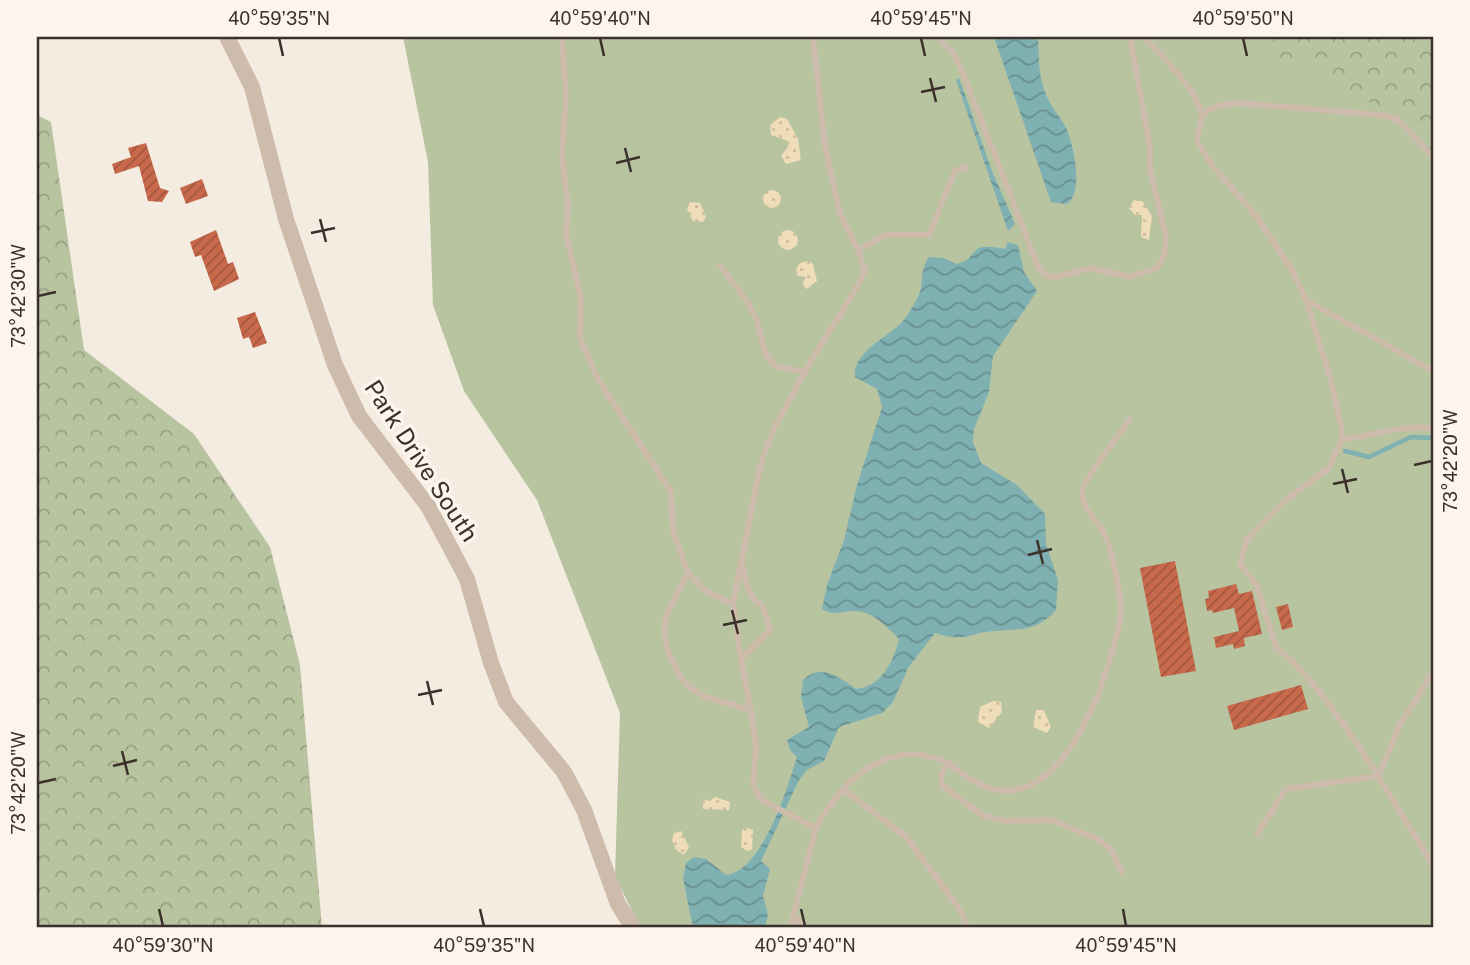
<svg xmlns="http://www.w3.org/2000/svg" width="1470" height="965" font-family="'Public Sans',sans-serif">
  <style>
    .green { fill: #b8c4a0 }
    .forest { fill: url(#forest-crowns) }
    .sand { fill: url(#sand-dots) }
    .water { fill: url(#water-waves) }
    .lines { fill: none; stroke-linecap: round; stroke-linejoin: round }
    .stream { stroke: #7fb0b2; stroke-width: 4.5 }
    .building { fill: url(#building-hatch) }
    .service { stroke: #cdbbac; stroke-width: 6 }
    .tertiary { stroke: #cdbbac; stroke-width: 16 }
    .ticks { fill: none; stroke: #3b302b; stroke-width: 2.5 }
    .labels { text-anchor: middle; stroke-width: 7; stroke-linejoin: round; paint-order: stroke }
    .street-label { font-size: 24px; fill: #3b302b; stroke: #fbf5ee }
    .neatline { fill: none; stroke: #3b302b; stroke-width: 2.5 }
    .ticks-label { font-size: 18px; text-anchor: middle; fill: #3b302b }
  </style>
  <defs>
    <pattern id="forest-crowns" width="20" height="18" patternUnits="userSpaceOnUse" patternTransform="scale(1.75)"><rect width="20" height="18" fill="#b8c4a0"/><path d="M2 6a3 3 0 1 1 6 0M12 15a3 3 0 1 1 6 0" fill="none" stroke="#97a083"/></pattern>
    <pattern id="sand-dots" width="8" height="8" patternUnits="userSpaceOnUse" patternTransform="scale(1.75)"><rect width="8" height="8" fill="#efdcb8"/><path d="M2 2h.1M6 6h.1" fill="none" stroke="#cebd9e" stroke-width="1.8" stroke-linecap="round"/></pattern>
    <pattern id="water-waves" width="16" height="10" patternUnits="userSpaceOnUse" patternTransform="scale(1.75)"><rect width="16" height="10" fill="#7fb0b2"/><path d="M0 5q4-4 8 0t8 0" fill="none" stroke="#699091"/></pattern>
    <pattern id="building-hatch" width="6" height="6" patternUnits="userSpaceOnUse" patternTransform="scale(1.75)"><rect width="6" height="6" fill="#c8694b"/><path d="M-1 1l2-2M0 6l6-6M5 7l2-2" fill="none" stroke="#a4573f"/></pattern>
  </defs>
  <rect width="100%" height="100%" fill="#f4ebe1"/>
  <path class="green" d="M403,37H1433V928H640L615,876L620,713L537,500L464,391L433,305L428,162Z"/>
  <g class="forest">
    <path d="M1272,37H1433V153L1427,150C1424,134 1412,122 1397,119L1334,80L1312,60L1292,71L1279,58Z"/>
    <path d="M37,115L51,122L84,350L194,434L270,547L300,665L322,928H37Z"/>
  </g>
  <g class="sand">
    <path d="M780,117L787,119L798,139L801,160L786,164L781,156L788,147V141L771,135L770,125Z"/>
    <circle cx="772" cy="199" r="9"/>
    <path d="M1134,200L1142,201L1152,216L1149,240L1141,237L1142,215H1135L1129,208Z"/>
    <path d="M690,202L700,203L706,217L703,222L693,221L687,209Z"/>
    <circle cx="788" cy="240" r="10"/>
    <path d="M808,261L813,264L817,281L807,289L802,284L806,277L798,276L796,269L800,263Z"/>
    <path d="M993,701L1001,702L1002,712L989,728L978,722L980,707Z"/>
    <path d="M1036,710H1044L1051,727L1047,733L1033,727Z"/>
    <path d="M715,797L730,802L729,810L703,809V799L710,801Z"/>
    <path d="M747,828L753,830L752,849L747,851L741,847L742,830Z"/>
    <path d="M681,831L689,847L684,855L676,850L672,840L674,833Z"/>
  </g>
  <g class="water">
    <path d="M994,37H1038C1039,57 1038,78 1047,97C1052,109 1062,118 1067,130C1074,148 1084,191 1067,204L1051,202Z"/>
    <path d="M959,78L992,171L1015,224L1008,231L956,80Z"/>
    <path d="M1007,242L1018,245L1024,272L1037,291L993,356L989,392L974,429L973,442L981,463L1017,485L1045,514L1046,544L1058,580L1056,610C1038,631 1021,629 995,631C966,633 968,643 935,633L908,668L893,702L882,713L839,727L824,761L807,770L799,780L761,861L770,869L763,896L768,914L765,928H693L683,878L686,863L694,857L706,859L726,875C763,870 787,789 797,757L790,750L787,740L809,727L801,697L803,680C821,663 839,677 856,689C881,687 894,661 899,639C887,627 874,612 856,611C843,610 834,617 822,609L827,585L844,540L857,485L882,407L877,389L855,377C852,352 889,337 903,321C909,313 919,298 921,288C923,275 921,268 929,257L943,258L957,264C983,256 964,241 1006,249Z"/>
  </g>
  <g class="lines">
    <path class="stream" d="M1345,451L1369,457L1411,437L1433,438"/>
  </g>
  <g class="building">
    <path d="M146,143L160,188L169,191L162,202L148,201L139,166L115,174L112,164L131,157L128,148Z"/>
    <path d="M202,179L208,196L186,204L180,188Z"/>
    <path d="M216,230L228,264L233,262L239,279L214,291L201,255L195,257L190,242Z"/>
    <path d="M255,312L267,343L253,348L249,337L243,339L237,318Z"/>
    <path d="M1175,561L1196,671L1161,677L1140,568Z"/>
    <path d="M1236,584L1239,594L1252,591L1262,634L1244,638L1245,646L1234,649L1233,644L1216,648L1214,637L1239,631L1234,608L1213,613L1212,610L1207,611L1205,599L1209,598L1208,591Z"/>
    <path d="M1288,604L1293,627L1282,630L1276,607Z"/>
    <path d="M1301,685L1308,709L1234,730L1227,706Z"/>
  </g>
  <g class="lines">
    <g class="service">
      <path d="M562,37L566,97L562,156L568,206L566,234L581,298L580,337L596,376L671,492L673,531L688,572C683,585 666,611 665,622C662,648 678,685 704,696C719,702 736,704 751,711L756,746L753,785L761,800L816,828C843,778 890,736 948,763L941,775L942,785L982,815L1005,821L1053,820L1099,840L1112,851L1122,873"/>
      <path d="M813,37L825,146L840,214L858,250L887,235H929L955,171L966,167"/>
      <path d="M937,37L954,54L961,68L1039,269L1047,276L1057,277L1090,268L1130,277L1157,268L1164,256L1166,237L1150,169V147L1130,37"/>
      <path d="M1143,37C1157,49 1201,96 1202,115C1203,123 1196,132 1197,141L1211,164L1257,217L1292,270L1306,300L1331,380L1342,431L1341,441L1329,468L1288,498L1247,539L1240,564L1256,584L1277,650C1302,660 1361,749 1378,776"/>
      <path d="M1202,114L1217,106L1237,103L1381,115L1397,119L1433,156"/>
      <path d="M720,266L747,301L757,321L766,355L775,366L805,372C823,337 848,307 865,271L858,250"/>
      <path d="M1306,300L1433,371"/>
      <path d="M1342,439C1371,437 1404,423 1433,429"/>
      <path d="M742,564C746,582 747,596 763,606L770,630L741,659L751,711"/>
      <path d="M688,572L703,589L733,604L760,467L773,430L805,372"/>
      <path d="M733,604L741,659"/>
      <path d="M948,763C961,773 974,783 989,788C1051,808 1093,716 1106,671C1112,651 1122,625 1121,604C1119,588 1112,550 1105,536C1099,520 1079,508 1083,489C1085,478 1121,432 1130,419"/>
      <path d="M1378,776L1401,723L1433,672"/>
      <path d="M844,790L906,837L959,908L968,928"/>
      <path d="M1257,834L1286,789L1378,776L1433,865"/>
      <path d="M795,916L802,928"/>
      <path d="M790,928L816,828"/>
    </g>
    <path class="tertiary" d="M227,37L252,87L286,219L335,365L359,416L428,506L448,543L467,579L491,663L506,702L564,772L584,810L618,904L633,928"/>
  </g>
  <path class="ticks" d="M279,38L283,56M600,38L604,56M921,38L925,56M1243,38L1247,56M930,78L936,102M921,92L945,87M625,148L631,172M616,163L640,157M320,219L326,242M311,233L335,228M38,296L56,292M1414,465L1432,461M1342,469L1348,493M1333,484L1357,479M1037,540L1043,564M1028,555L1052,549M732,610L738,634M723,625L747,620M427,681L433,705M418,695L442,690M122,751L128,775M113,766L137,760M38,783L56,779M159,909L163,926M480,909L484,926M801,909L805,926M1123,909L1126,926"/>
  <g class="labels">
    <g class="street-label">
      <text transform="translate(421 461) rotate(57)" y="8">Park Drive South</text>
    </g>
  </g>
  <rect width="1470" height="965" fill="none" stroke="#fbf5ee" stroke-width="77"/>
  <rect x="38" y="38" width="1394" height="888" class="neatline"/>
  <g class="ticks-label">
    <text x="279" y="25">40°59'35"N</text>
    <text x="600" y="25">40°59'40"N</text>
    <text x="921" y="25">40°59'45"N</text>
    <text x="1243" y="25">40°59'50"N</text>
    <text transform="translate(19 296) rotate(-90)" y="6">73°42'30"W</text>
    <text transform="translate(1451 461) rotate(-90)" y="6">73°42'20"W</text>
    <text transform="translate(19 783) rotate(-90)" y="6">73°42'20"W</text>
    <text x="163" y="952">40°59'30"N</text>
    <text x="484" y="952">40°59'35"N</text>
    <text x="805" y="952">40°59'40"N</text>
    <text x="1126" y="952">40°59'45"N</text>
  </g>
</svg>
